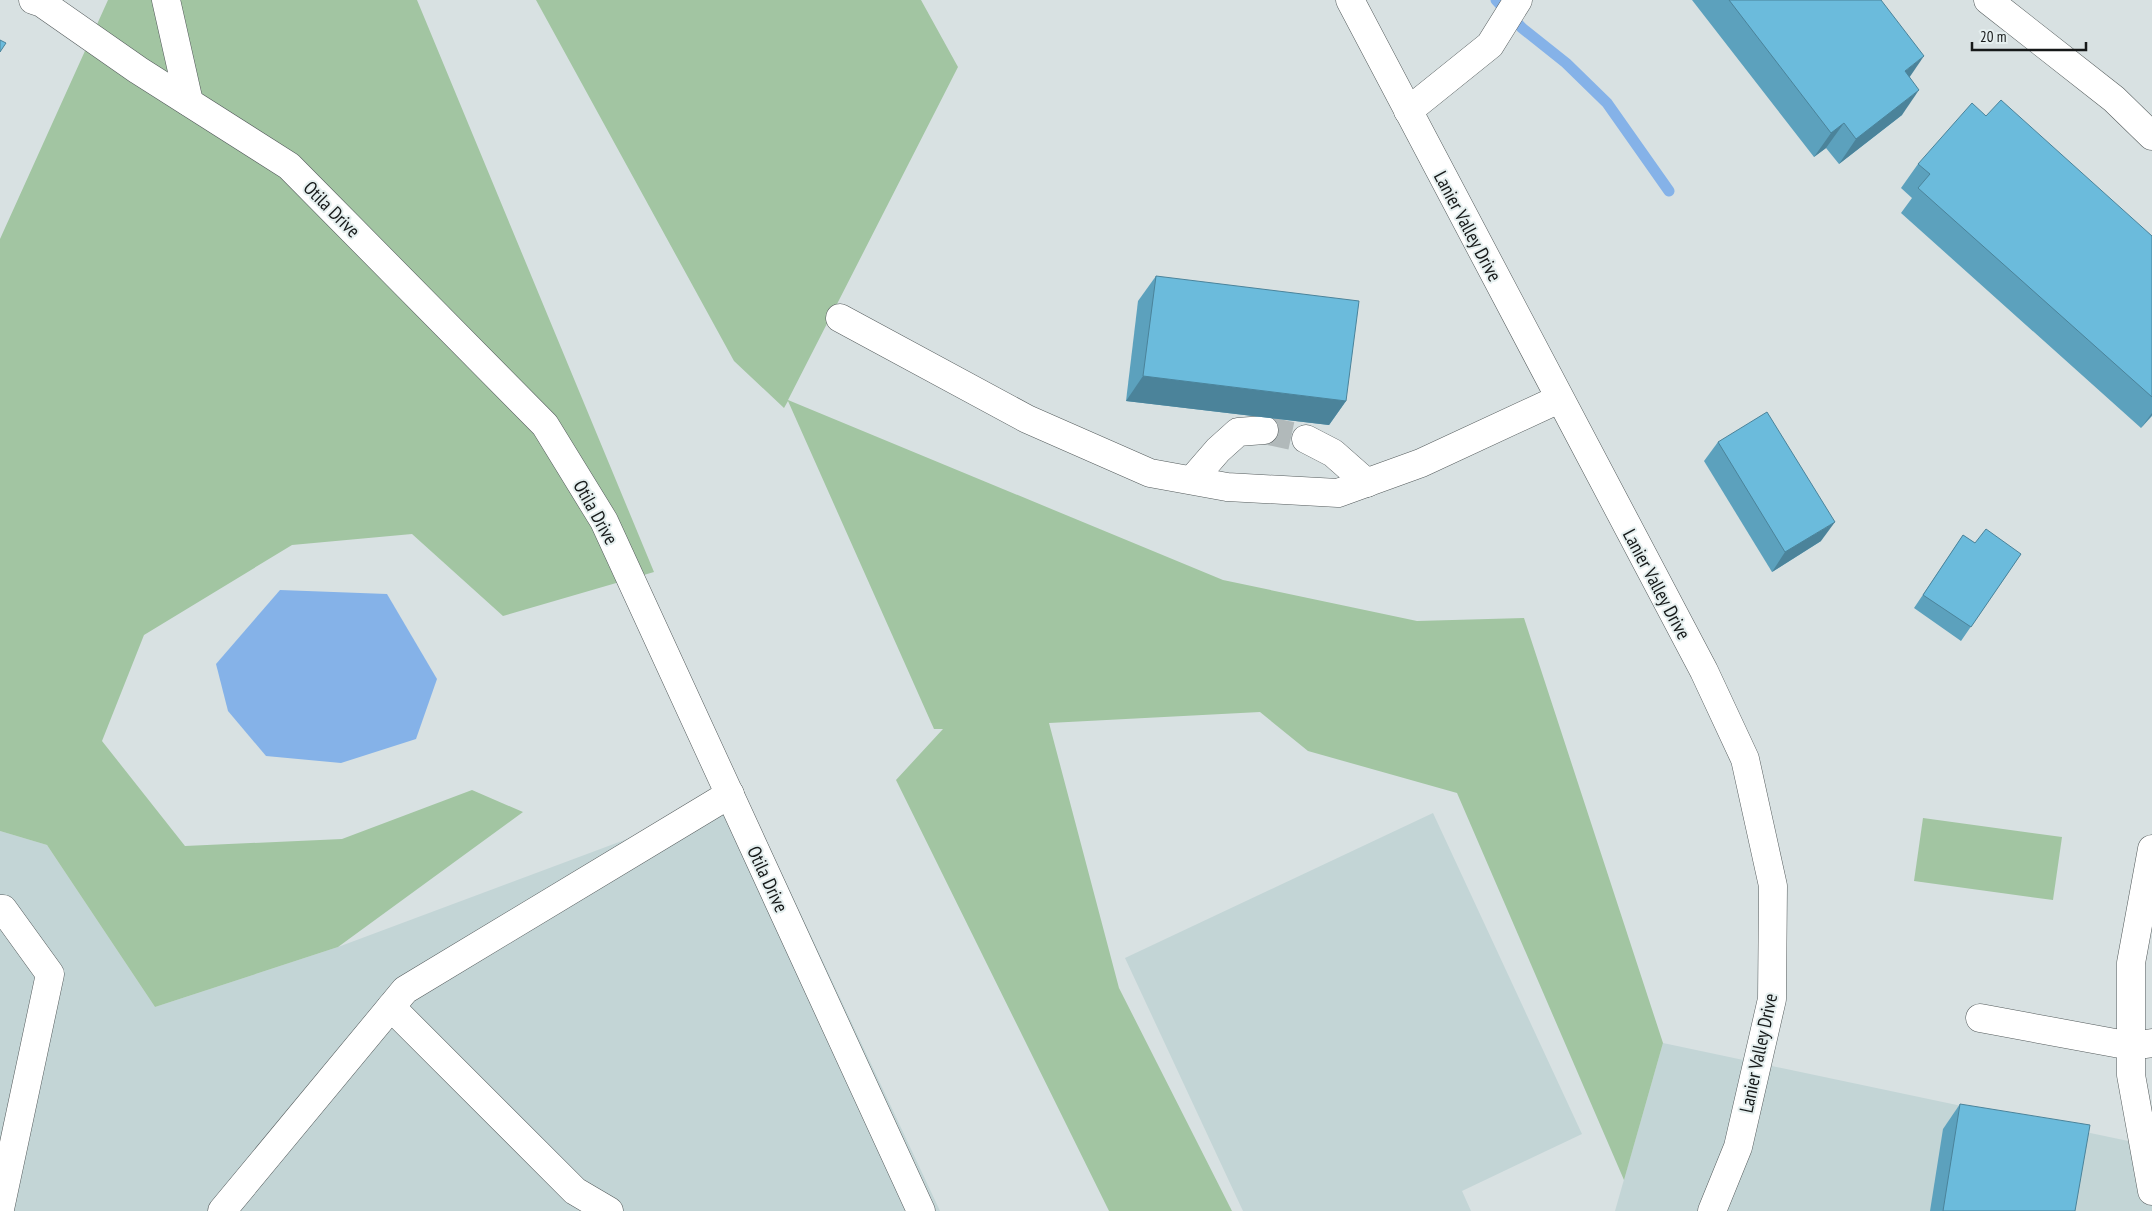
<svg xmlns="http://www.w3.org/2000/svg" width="2152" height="1211" font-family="'PT Sans Narrow',sans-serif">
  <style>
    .built { fill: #c3d5d6 }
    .green { fill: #a2c5a2 }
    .water { fill: #85b2e8 }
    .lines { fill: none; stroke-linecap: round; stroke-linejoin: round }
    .stream { stroke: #85b2e8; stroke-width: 11 }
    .minor-tunnel { stroke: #b1b9ba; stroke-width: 28; stroke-dasharray: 28 14; stroke-linecap: butt }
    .minor-casing { stroke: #545b5c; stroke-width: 29 }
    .minor { stroke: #fff; stroke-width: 28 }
    .wall { fill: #5ca1bd }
    .shaded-wall { fill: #4b839a }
    .building { fill: #6bbbdc; stroke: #4b839a }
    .labels { text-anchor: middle; stroke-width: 4; stroke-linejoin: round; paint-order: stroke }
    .street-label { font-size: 19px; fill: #161919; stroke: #e5efef }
  </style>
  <rect width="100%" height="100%" fill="#d8e1e2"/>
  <g class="built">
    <path d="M745,795L940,1211H0V831L47,845L155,1007L338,947Z"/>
    <path d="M1433,813L1582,1134L1462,1191L1471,1211H1243L1125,958Z"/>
    <path d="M1663,1043L2152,1146V1211H1615Z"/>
  </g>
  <g class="green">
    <path d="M108,0H417L654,572L503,616L412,534L292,545L144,635L102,741L185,846L342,839L472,790L523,812L338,947L155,1007L47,845L0,831V239Z"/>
    <path d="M536,0H921L958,67L788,400L1223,580L1417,621L1524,618L1663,1043L1624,1180L1457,793L1308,751L1260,712L1049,723L1119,988L1232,1211H1109L896,780L943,729H934L788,401L784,408L734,361Z"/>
    <path d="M1923,818L2062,837L2053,900L1914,881Z"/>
  </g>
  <path class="water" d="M280,590L387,594L437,679L416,739L341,763L266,756L228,711L216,664Z"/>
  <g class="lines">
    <path class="stream" d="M1496,0L1522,28L1566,63L1607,103L1669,191"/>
    <path class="minor-tunnel" d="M1264,430L1306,439"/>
    <g class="minor-casing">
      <g id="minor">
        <path d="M33,0L42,3L138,70L289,166L545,425L604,521L921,1211"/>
        <path d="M166,0L189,102"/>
        <path d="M1350,0L1704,671L1745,759L1773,886L1772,999L1738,1147L1712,1211"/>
        <path d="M1988,0L2114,99L2152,136"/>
        <path d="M1408,111L1490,45L1518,0"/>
        <path d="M840,318L1027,419L1150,473L1227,487L1338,493L1421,463L1559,399"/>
        <path d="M1306,439L1333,453L1367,483"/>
        <path d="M1192,480L1218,450L1238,432L1264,430"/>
        <path d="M2152,849L2131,963V1075L2152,1191"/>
        <path d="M0,909H3L50,974L0,1209"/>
        <path d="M391,1007L575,1191L609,1211"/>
        <path d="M1980,1018L2131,1046L2152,1043"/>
        <path d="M222,1211L405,990L730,794"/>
      </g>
    </g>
    <use href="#minor" class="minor"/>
  </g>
  <g class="wall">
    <path d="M1692,0H1881L1909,77L1902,115L1839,164L1826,148L1814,157Z"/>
    <path d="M1986,116L2152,236V416L2141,428L1901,213L1912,198L1901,188L1918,164Z"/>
    <path d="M1156,276L1346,401L1329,425L1126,401L1138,301Z"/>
    <path d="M1718,442L1821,541L1772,572L1704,461Z"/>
    <path d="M1963,535L1975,543L2021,554L1961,641L1914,608Z"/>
    <path d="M1960,1104L2075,1211H1930L1943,1129Z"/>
  </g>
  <g class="shaded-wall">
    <path d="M1924,56L1907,81L1905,71Z"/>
    <path d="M1919,90L1902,115L1839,164L1856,139Z"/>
    <path d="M1844,123L1826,148L1814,157L1831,133Z"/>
    <path d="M1143,376L1346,401L1329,425L1126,401Z"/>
    <path d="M2152,413V415L2141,428Z"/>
    <path d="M1835,522L1821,541L1772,572L1785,552Z"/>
  </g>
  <g class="building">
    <path d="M1729,0H1881L1924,56L1905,71L1919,90L1856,139L1844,123L1831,133Z"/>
    <path d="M0,40L6,43L0,52Z"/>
    <path d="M2001,100L2152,236V397L1918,188L1930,174L1918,164L1972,103L1986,116Z"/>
    <path d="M1156,276L1359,301L1346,401L1143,376Z"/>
    <path d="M1767,412L1835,522L1785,552L1718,442Z"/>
    <path d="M1986,529L2021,554L1971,627L1923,595L1963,535L1975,543Z"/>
    <path d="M1960,1104L2090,1125L2075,1211H1943Z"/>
  </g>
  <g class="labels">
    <g class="street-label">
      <text transform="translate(332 209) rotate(45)" y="7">Otila Drive</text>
      <text transform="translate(1468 226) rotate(62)" y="7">Lanier Valley Drive</text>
      <text transform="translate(596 512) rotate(61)" y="7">Otila Drive</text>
      <text transform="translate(1657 584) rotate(62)" y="7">Lanier Valley Drive</text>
      <text transform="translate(768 879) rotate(65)" y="7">Otila Drive</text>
      <text transform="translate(1758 1053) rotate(-78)" y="7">Lanier Valley Drive</text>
    </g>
  </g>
  <path d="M1972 42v8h114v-8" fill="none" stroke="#161919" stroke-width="2.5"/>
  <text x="1980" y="42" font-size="15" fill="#161919" stroke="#e5efef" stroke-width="4" paint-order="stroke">20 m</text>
</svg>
